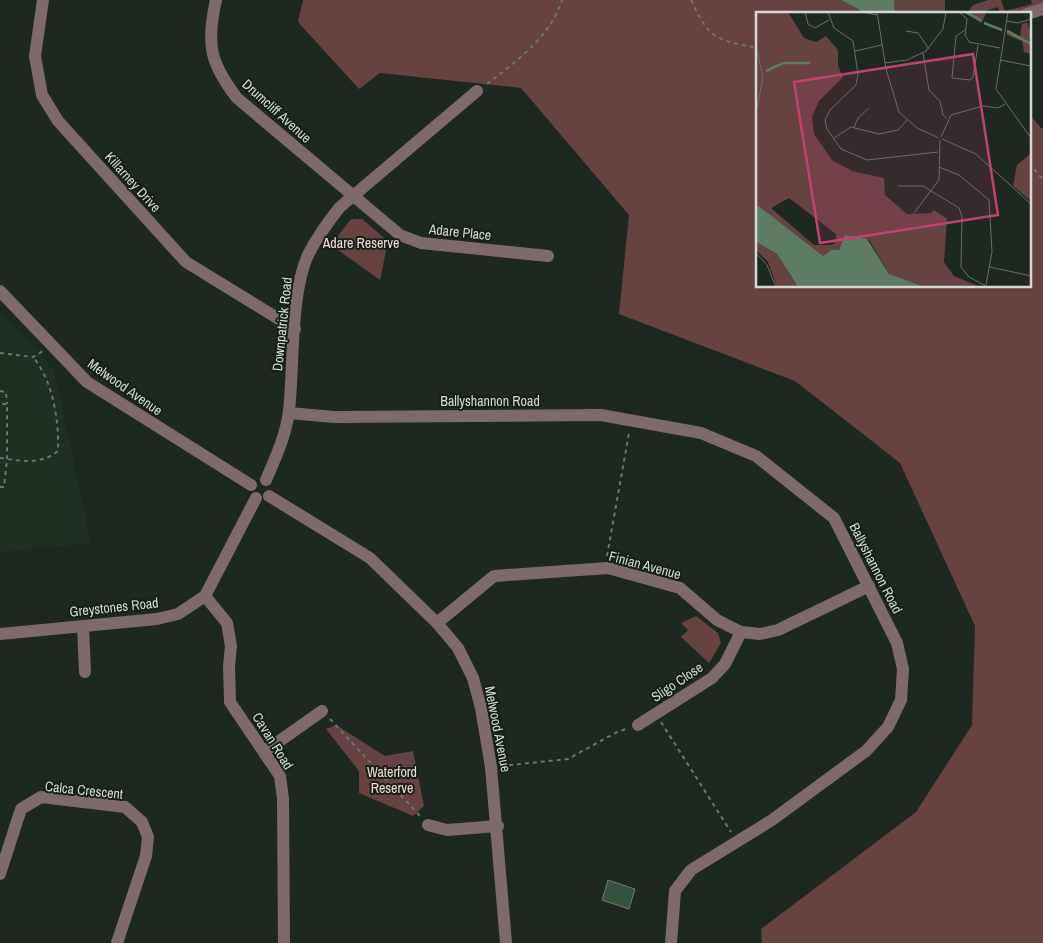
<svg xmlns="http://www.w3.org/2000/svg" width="1043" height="943" font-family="'Archivo Narrow',sans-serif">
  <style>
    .built { fill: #1f3023 }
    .green { fill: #664240 }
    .water { fill: #5c7d64 }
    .building { fill: #34553d; stroke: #6d7a70 }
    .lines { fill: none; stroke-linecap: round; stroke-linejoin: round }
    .path { stroke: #6c766f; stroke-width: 2; stroke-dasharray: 4 4; stroke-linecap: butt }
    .minor { stroke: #7e6a69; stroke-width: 12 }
    .labels { text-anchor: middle; stroke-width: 4; stroke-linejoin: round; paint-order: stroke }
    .street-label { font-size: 14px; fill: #d3dad5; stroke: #141f17 }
    .park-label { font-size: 14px; fill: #f6d8d6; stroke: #141f17 }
    .inset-river { fill: none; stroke: #5c7d64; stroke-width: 2.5 }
    .inset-road { fill: none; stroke: #666f68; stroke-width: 1 }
    .view { fill: #c53f73; fill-opacity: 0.15; stroke: #c53f73; stroke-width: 2.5 }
    .inset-edge { fill: none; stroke: #d3dad5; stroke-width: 2.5 }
  </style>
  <rect width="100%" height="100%" fill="#1d2820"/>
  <path class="built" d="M0,311L54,370L91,543L0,552Z"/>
  <g class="green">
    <path d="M303,0H841L867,14H757V286H1029V114L1043,130V943H762L761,929L916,812L972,725L975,626L900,463L795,381L619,314L629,215L521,88L380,73L359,89L298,22Z"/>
    <path d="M894,0H945V14H895Z"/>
    <path d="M988,0H1001L1005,11L1032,4L1031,0H1043V7L1013,14H1001L998,7L976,14H966L973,5Z"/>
    <path d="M351,219H362L388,241L380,280L331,245Z"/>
    <path d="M696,616L718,633L721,643L709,663L681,637L688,630L681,623Z"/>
    <path d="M336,725L385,756L413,751L424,806L413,816L359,793V771L326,729Z"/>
  </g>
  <path class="water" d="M841,0H894L895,14H867Z"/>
  <path class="building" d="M608,880L635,889L629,909L602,900Z"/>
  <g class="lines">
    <g class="path">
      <path d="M691,0C710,40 714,39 757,48"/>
      <path d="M487,84C517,61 550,37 562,0"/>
      <path d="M1029,163L1043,180"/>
      <path d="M0,353L33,357L43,351"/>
      <path d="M0,391L6,392L7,404"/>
      <path d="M0,458C22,461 41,465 58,451C59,419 53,382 33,357"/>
      <path d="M0,487H4L7,459V404H1"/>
      <path d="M607,556L629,433"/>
      <path d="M330,719L420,816"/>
      <path d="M661,722L731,832"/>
      <path d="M501,766L568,759L617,732L629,728"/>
    </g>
    <g class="minor">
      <path d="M43,0L35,56L42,95L58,121L186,262L295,329"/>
      <path d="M216,0C206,44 210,63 237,98L400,235L421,243L548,256"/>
      <path d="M1027,14L1043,9"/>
      <path d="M0,291L87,382L251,485"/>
      <path d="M289,413L334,417L601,415L701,433L756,456L834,518L897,643L903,669L901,700L888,727L866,751L772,820L691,870L675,891L671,943"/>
      <path d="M266,480C276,457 286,435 289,411C294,366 290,295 308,255C317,237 328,222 340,207L477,91"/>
      <path d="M269,496L370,558L437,623L458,648L473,678L481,708L491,767L506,943"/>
      <path d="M205,596L227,623L231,646L229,666L230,702L280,776L283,799L284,943"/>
      <path d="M437,623L494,576L608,568L680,588L717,620L741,632L760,634L778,630L869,586"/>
      <path d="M83,626L85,672"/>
      <path d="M0,634L157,619L178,614L205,596L256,498"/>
      <path d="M638,725L712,678L725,664L741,632"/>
      <path d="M264,752L322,711"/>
      <path d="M428,825L447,830L498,826"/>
      <path d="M0,874L21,809L41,797L125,807L142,822L148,837L146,856L117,943"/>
    </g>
  </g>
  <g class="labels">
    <g class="street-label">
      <text transform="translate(277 111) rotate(42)" y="5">Drumcliff Avenue</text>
      <text transform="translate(133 182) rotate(48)" y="5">Killarney Drive</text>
      <text transform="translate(460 232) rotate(6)" y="5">Adare Place</text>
      <text transform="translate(282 324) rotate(-84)" y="5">Downpatrick Road</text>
      <text transform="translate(125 387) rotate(35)" y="5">Melwood Avenue</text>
      <text x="490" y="406">Ballyshannon Road</text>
      <text transform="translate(645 565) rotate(15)" y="5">Finian Avenue</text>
      <text transform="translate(876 568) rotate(63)" y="5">Ballyshannon Road</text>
      <text transform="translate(114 607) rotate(-6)" y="5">Greystones Road</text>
      <text transform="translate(677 682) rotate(-34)" y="5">Sligo Close</text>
      <text transform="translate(498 729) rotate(79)" y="5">Melwood Avenue</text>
      <text transform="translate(273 741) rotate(58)" y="5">Cavan Road</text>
      <text transform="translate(84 790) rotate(6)" y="5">Calca Crescent</text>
    </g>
    <g class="park-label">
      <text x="361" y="248">Adare Reserve</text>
      <text x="392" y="777">Waterford<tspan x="392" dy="16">Reserve</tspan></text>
    </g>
  </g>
  <g transform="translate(756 12)">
    <rect width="275" height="275" fill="#1d2820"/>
    <path d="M0,0H32L48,26L60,30L70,24L82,38V54L87,65L63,89L56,105L58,122L76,148L96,159L128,166L129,183L151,202L175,201L178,198L191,207L188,250L198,264L222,274L168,275L143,268L133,262L113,228L89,223L83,238H75L67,244L4,197L0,191ZM33,186L80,222V229L76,233H58L15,196ZM207,0H231L225,11ZM271,10L275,21V42L268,40L266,29L251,23V17L264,24L266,12ZM275,141V189L257,174L261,153ZM0,230L21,242L42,275H21L12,250L0,238Z" fill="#664240" fill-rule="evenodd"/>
    <path d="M0,192L67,244L75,238H83L89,223L111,227L133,262L168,275H42L21,242L0,230Z" fill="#5c7d64"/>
    <path class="inset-river" d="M210,0L226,9M228,11L246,18M251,19L275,32M10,59L27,51H54"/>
    <path class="inset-road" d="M49,0L52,12L59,16L73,8M72,0L78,16L97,29L102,62L100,73L74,98L69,108L71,117L85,137L111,148L182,140M106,0L121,3M121,0L130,57L143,100L161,116L183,126M203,0L211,7L209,23L213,30L244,36M252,0L240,77L275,126M250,9L262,11L275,7M209,18L200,24L196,66L214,68L217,65L222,33M150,19L162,21L173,37M0,34L7,65L0,101M99,39L126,33M167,41L173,78L184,89L187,103L191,107M244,48L275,54M129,51L151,48L170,39L187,17L190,0M98,115L102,106L113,96M185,125L195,103L227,94L242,96L249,92M78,126L95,115L123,122L142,118L151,108M186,127L220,142L275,192M183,155L203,163L233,188L236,240L230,273M142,174H167L203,196L206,205L205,255L213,265L230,274M158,201L183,168L184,128M0,241L11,253L20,275M234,255L275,264"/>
    <path class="view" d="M217,42L242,203L64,231L38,70Z"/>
    <rect width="275" height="275" class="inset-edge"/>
  </g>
</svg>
